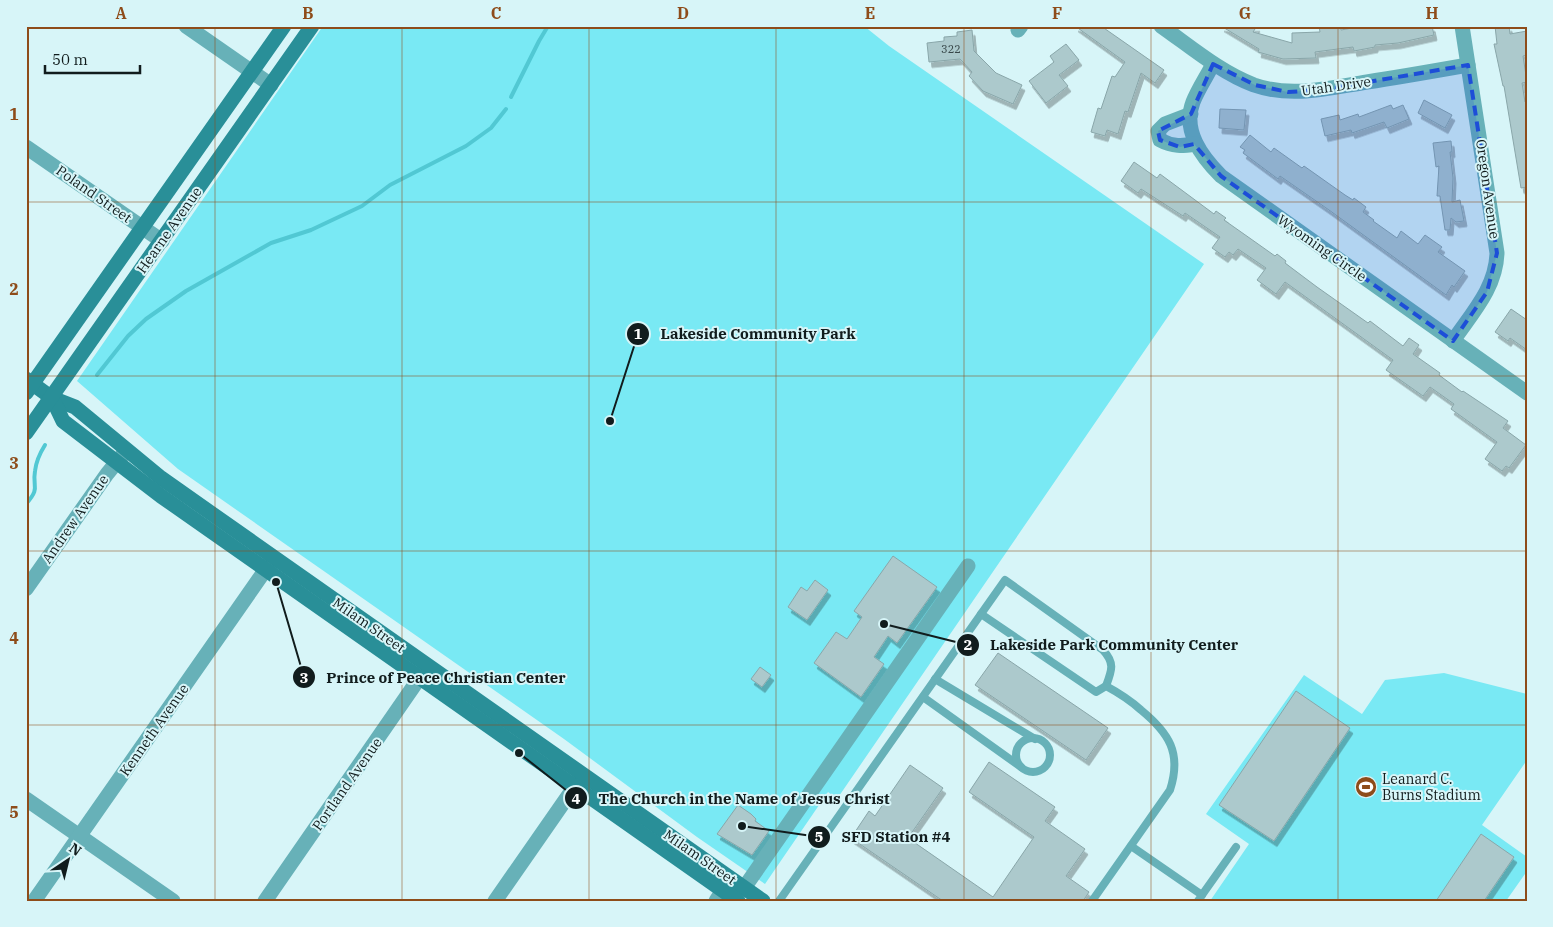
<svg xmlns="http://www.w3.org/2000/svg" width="1553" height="927" font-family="'IBM Plex Serif',serif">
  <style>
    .green { fill: #79e9f4 }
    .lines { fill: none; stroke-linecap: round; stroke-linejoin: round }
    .stream { stroke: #51c8d3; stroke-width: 4 }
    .building { fill: #acc9cc; stroke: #89a6a9; filter: url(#shadow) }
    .lane { stroke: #67b1b8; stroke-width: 8 }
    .street { stroke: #67b1b8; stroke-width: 15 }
    .secondary { stroke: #298f98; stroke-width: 15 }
    .marked { fill: #1d4ed8; fill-opacity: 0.2; stroke: #1d4ed8; stroke-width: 4; stroke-dasharray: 10 6; stroke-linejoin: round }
    .grid { fill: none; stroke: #8e4c1a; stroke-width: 1; stroke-opacity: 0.55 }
    .labels { text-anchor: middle; stroke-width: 4; stroke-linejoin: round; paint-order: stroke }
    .number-label { font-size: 11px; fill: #384749 }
    .street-label { font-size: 14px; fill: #111c1d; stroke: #d7f5f8 }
    .poi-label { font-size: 14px; fill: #111c1d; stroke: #d7f5f8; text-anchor: start }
    .leader { fill: none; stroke: #111c1d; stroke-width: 2 }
    .callout-dot { fill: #111c1d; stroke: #d7f5f8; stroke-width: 2 }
    .mark-label { font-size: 15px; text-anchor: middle; font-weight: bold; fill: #fff }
    .callout-label { font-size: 15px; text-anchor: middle; font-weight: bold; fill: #111c1d; stroke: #d7f5f8; stroke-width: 4; stroke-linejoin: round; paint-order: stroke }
    .neatline { fill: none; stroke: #8e4c1a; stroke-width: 2 }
    .grid-label { font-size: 16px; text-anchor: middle; font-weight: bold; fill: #8e4c1a }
  </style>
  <defs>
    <filter id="shadow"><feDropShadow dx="3" dy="5.5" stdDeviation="0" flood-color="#0004"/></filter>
  </defs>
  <rect width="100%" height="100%" fill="#d7f5f8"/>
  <g class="green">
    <path d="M323,26H864L889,46L1204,264L837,799L828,792L765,884L697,837L564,739L178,469L77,381Z"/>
    <path d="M1444,673L1527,694V760L1482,825L1527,857V871L1506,901H1210L1249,844L1206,814L1304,675L1362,714L1385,680Z"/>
  </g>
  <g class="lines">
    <g class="stream">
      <path d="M511,97L539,41L548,26"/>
      <path d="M97,375L128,336L146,319L186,291L271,243L311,230L362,206L390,185L466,146L491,128L506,109"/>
      <path d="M26,504C41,487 32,488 35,471C36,462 40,453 45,445"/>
    </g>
  </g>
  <g class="building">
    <path d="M1075,26H1101L1164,70L1155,83L1141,73L1128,112L1125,111L1118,134L1107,130L1105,136L1091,132L1098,108L1101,109L1112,76L1115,77L1125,62Z"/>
    <path d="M1221,26H1257L1253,32L1292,43V33L1320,32L1319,26H1341V30L1363,26H1432L1434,35L1398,43L1375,45V47L1354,51L1353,47L1315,52L1316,58L1283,59L1258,52L1259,49Z"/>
    <path d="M1495,26H1509L1510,34L1527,31V55L1523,56L1527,82L1522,83L1525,102H1527V187L1521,188L1504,86H1503L1494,44H1497Z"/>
    <path d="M972,30L974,51L996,73L1022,85L1013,104L983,91L969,76L972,72L960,59L929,62L927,43L944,41V37L957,36V32Z"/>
    <path d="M1066,44L1079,60L1059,75L1068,86L1046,103L1029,81L1054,62L1050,56Z"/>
    <path d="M1424,100L1452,115L1445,128L1418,113Z"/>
    <path d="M1391,105L1393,109L1403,105L1409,119L1387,128L1384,122L1352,133L1351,130L1325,136L1321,119L1339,115L1340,120L1358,114L1359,117Z"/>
    <path d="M1220,109L1246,110L1244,130L1219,128Z"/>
    <path d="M1250,135L1271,152L1274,148L1302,168L1304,166L1345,195L1353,200L1354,198L1366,207L1363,212L1374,220L1373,221L1397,238L1401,231L1418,244L1425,235L1442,247L1438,252L1465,271L1454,287L1452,285L1446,295L1329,210L1280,176L1278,179L1243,153L1245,150L1240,147Z"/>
    <path d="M1451,141L1452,152H1450L1453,178L1452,202L1460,200L1464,221L1456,222L1451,218L1450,230H1445L1440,196H1437L1439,166L1436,167L1433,143Z"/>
    <path d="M1134,162L1157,178L1160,174L1214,214L1216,211L1226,218L1224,220L1251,239L1275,256L1277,254L1286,261L1285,263L1317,287L1368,323L1370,321L1403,346L1409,338L1419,345L1413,354L1440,373L1439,375L1462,392L1463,391L1508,421L1503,428L1526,445L1509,468L1506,466L1502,471L1485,459L1497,442L1451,409L1454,404L1430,387L1423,396L1386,370L1393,360L1285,282L1276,294L1257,280L1266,268L1238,249L1233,255L1229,252L1225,257L1212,248L1220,237L1185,213L1183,216L1141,189L1138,193L1121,181Z"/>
    <path d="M1511,309L1527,320V350L1510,338L1508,341L1495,332Z"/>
    <path d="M893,556L937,587L897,643L888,636L874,657L884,664L861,697L814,663L836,632L847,639L862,617L854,611Z"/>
    <path d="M815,580L828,590L807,620L788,607L801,587L807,591Z"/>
    <path d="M998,653L1108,728L1086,760L975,685Z"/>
    <path d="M760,667L771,675L762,687L751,679Z"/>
    <path d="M1296,691L1350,728L1274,841L1219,805Z"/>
    <path d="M989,762L1055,807L1045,821L1085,849L1066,876L1089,892L1083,901H943L851,838L869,811L875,816L910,765L943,788L908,838L993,897L1034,837L969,792Z"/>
    <path d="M738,805L751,814L756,819L755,821L769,831L752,855L717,834Z"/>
    <path d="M1481,834L1514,857L1484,901H1436Z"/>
  </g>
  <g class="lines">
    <g class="lane">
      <path d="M981,614L1005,580L1103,650C1115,663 1112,670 1106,686"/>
      <path d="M935,679L1035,739"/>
      <path d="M923,697L1021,767"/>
      <circle cx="1033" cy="755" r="17"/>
      <path d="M1131,846L1202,895L1198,901"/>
      <path d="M1202,895L1236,847"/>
      <path d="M779,901L981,614L1096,692L1106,686C1119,693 1130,700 1141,710C1169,733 1182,753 1170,790L1092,901"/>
    </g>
    <g class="street">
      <path d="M186,26L271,85"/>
      <path d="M1161,26C1191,47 1220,72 1254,85C1291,98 1329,88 1367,82C1400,77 1434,71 1468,65"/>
      <path d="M1018,30L1021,26"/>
      <path d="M1213,64C1207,76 1198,89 1193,102C1182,131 1202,157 1221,176L1527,393"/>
      <path d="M1191,114L1165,124L1158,131L1160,140C1173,147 1182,146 1196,144"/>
      <path d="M26,147L162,241"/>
      <path d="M1453,341C1472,313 1496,288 1497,253L1462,26"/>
      <path d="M26,589L107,474L125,452"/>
      <path d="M26,799L173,901"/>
      <path d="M744,888L968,566"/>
      <path d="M34,901L273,559"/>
      <path d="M265,901L427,667"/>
      <path d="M495,901L582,776"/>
      <path d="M716,901L730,880"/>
    </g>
    <g class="secondary">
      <path d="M26,379L52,398L75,407L161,478L763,901"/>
      <path d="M26,393L284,26"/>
      <path d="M52,398L63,421L161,496L738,901"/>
      <path d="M26,433L312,26"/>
    </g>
  </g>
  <path class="marked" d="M1213,64L1255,85L1288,92L1321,90L1468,65L1497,253L1487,292L1453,341L1221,176L1194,144L1180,147L1160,140L1158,131L1191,114Z"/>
  <path class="grid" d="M215,26V901M402,26V901M589,26V901M776,26V901M964,26V901M1151,26V901M1338,26V901M26,202H1527M26,376H1527M26,551H1527M26,725H1527"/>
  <defs>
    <g id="stadium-disc" transform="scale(1.125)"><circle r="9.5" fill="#8e4c1a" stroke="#d7f5f8"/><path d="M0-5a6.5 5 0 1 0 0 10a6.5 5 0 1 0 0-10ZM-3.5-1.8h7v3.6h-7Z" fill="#fff"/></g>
  </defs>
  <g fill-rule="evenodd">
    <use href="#stadium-disc" x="1366" y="787"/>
  </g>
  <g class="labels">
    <g class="number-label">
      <text x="951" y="53">322</text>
    </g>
    <g class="street-label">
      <text transform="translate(1336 86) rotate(-8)" y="5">Utah Drive</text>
      <text transform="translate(1488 189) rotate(82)" y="5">Oregon Avenue</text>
      <text transform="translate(94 194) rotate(35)" y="5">Poland Street</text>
      <text transform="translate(169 230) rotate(-55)" y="5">Hearne Avenue</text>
      <text transform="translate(1322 248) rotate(35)" y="5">Wyoming Circle</text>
      <text transform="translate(75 519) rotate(-55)" y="5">Andrew Avenue</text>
      <text transform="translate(369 625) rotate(35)" y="5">Milam Street</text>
      <text transform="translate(154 730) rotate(-55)" y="5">Kenneth Avenue</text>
      <text transform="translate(347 784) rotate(-55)" y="5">Portland Avenue</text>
      <text transform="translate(700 857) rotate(35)" y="5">Milam Street</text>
    </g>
    <g class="poi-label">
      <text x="1382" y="784">Leanard C.<tspan x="1382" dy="16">Burns Stadium</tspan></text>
    </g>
  </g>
  <path class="leader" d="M610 421L638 334M884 624L968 645M276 582L304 677M519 753L576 798M742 826L819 837"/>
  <g class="callout-dot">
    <circle cx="610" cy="421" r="5"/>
    <circle cx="884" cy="624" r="5"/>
    <circle cx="276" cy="582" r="5"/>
    <circle cx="519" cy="753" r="5"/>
    <circle cx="742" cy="826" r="5"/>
    <circle cx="638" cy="334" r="12"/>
    <circle cx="968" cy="645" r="12"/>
    <circle cx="304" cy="677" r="12"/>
    <circle cx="576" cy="798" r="12"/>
    <circle cx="819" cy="837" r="12"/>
  </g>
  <g class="mark-label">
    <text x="638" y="339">1</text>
    <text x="968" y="650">2</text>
    <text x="304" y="683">3</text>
    <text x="576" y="804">4</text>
    <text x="819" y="842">5</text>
  </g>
  <g class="callout-label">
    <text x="758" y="339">Lakeside Community Park</text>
    <text x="1114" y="650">Lakeside Park Community Center</text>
    <text x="446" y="683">Prince of Peace Christian Center</text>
    <text x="744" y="804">The Church in the Name of Jesus Christ</text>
    <text x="896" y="842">SFD Station #4</text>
  </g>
  <rect width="1553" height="927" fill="none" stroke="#d7f5f8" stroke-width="55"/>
  <g transform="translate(68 860) rotate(35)" stroke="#d7f5f8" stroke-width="4" paint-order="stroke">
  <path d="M0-4L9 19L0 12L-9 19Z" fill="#111c1d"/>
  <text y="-8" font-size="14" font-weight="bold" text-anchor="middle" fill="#111c1d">N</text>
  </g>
  <path d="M45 65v8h95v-8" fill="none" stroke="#111c1d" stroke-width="2.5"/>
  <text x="52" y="65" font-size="15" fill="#111c1d" stroke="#d7f5f8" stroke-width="4" paint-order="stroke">50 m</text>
  <rect x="28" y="28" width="1498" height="872" class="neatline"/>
  <g class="grid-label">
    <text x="121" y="19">A</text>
    <text x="308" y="19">B</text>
    <text x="496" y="19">C</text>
    <text x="683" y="19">D</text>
    <text x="870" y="19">E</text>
    <text x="1057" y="19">F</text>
    <text x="1245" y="19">G</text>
    <text x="1432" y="19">H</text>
    <text x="14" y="120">1</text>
    <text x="14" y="295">2</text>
    <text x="14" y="469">3</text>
    <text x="14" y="644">4</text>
    <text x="14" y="818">5</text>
  </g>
</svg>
